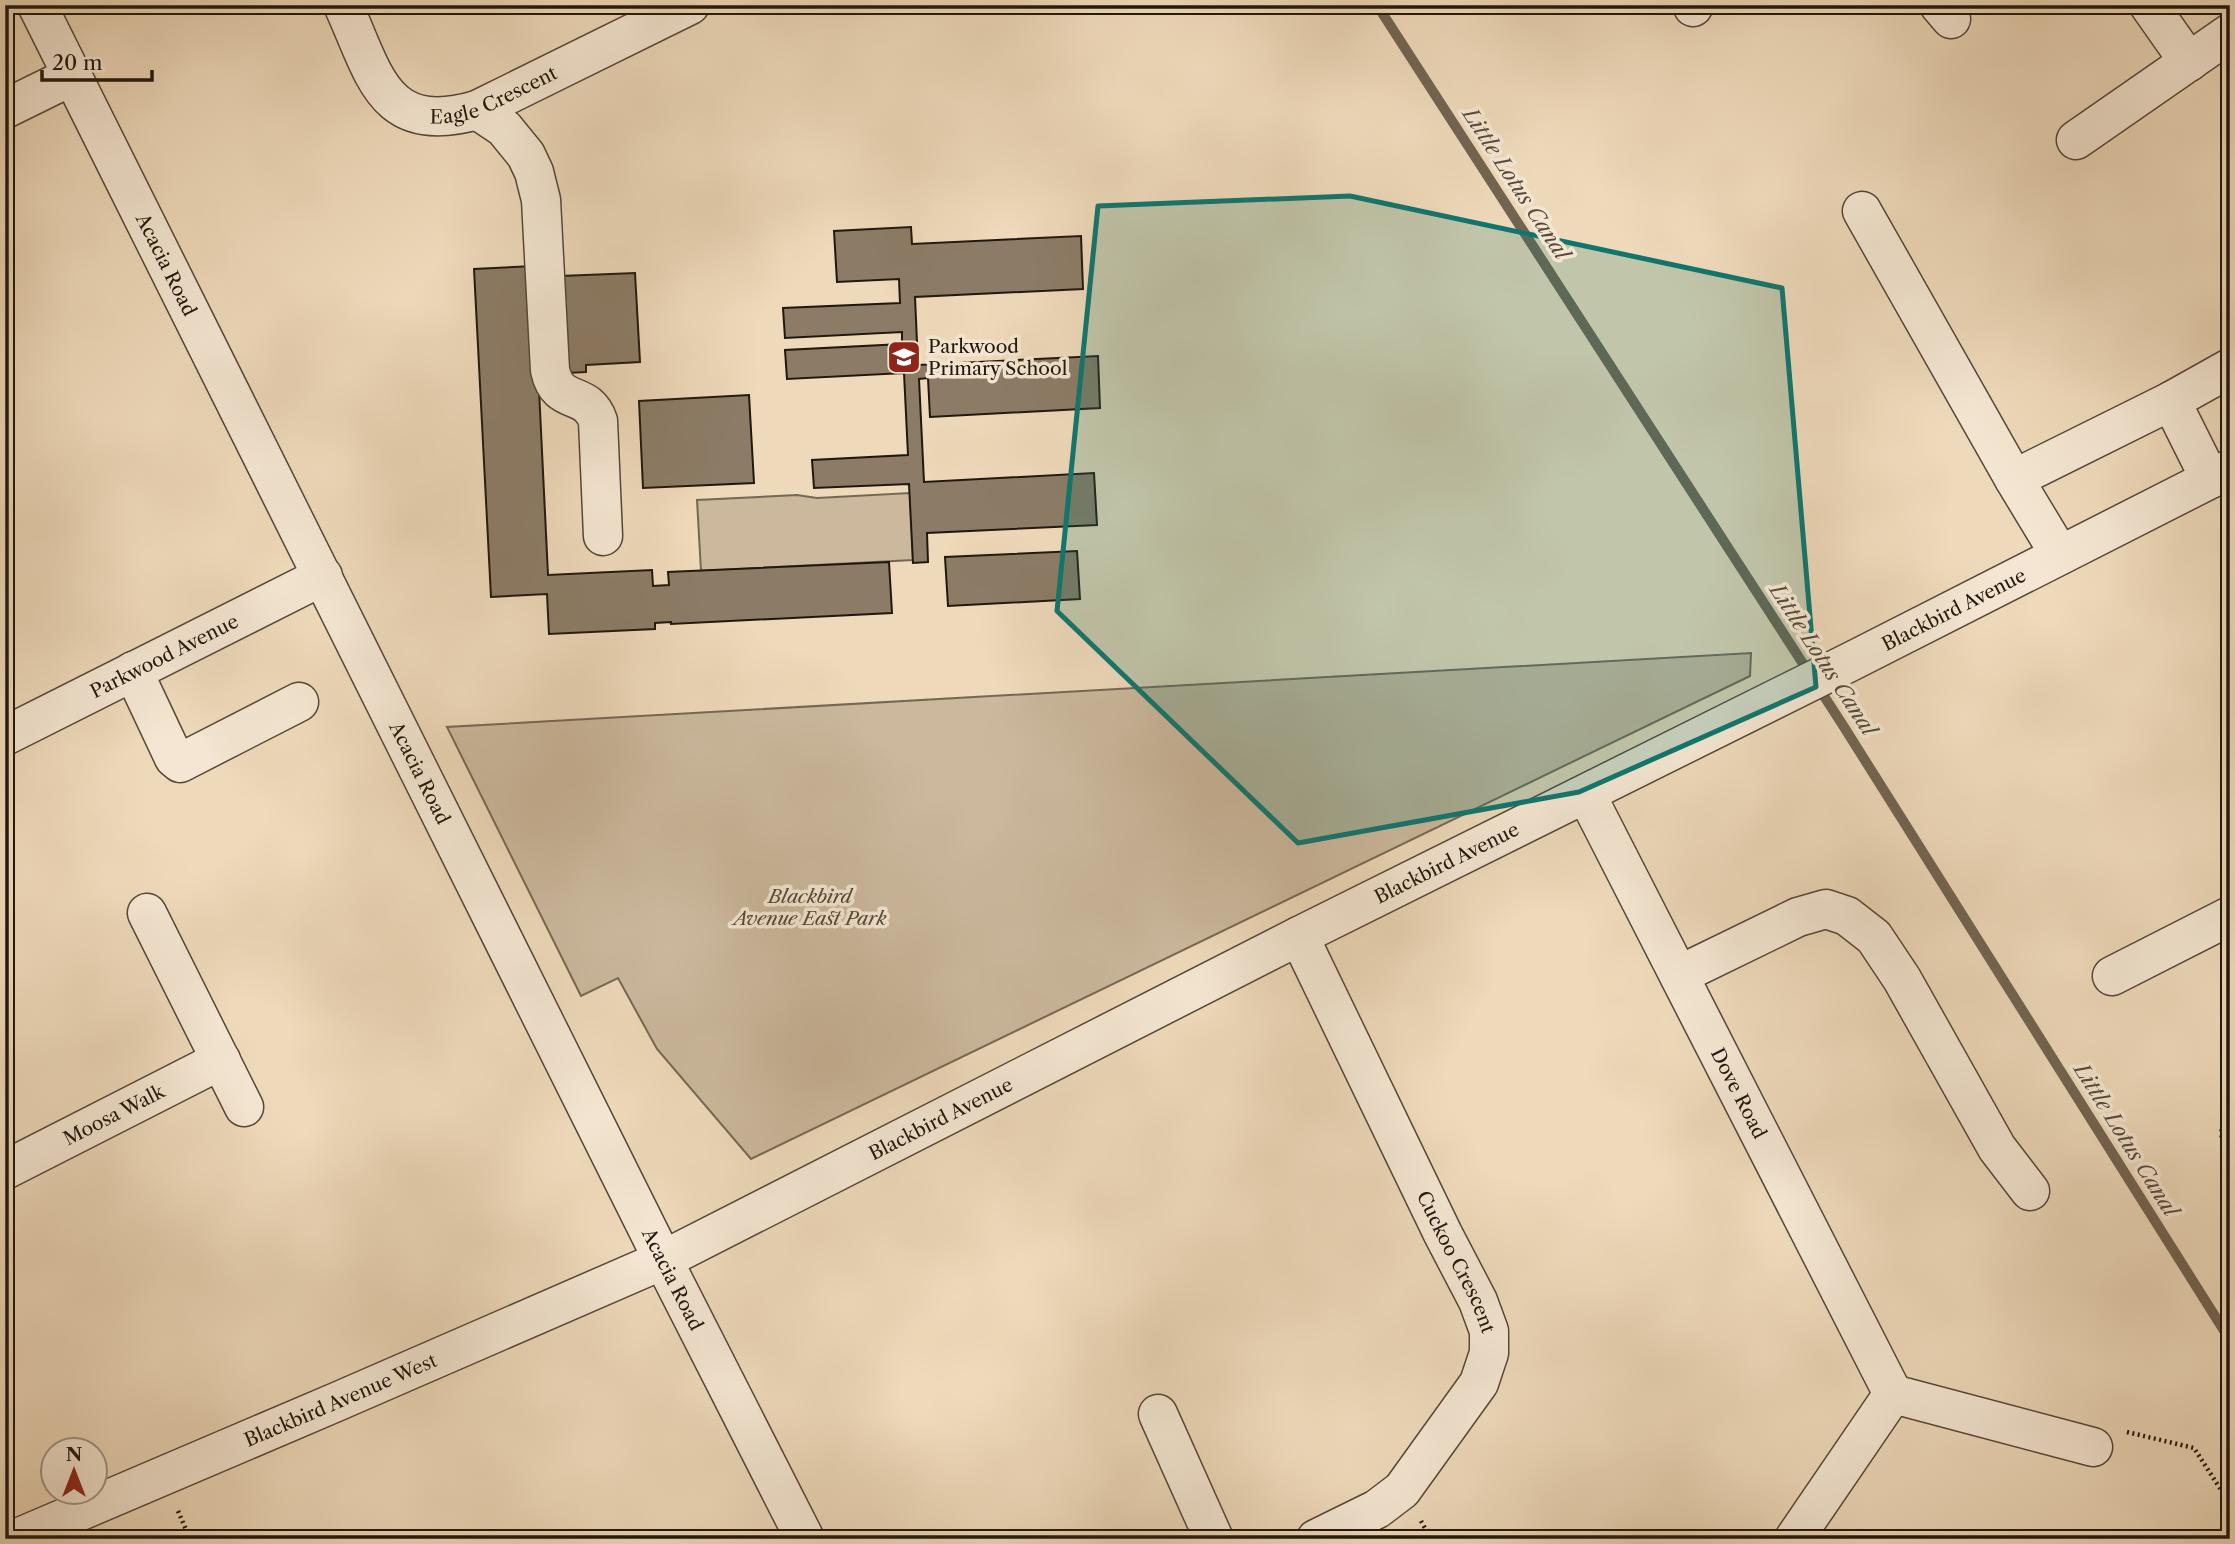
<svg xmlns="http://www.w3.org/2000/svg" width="2235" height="1544" font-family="'Libre Caslon Text',serif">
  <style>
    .green { fill: #cbb89d; stroke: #766855; stroke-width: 2 }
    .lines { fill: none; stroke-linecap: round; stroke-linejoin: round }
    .stream { stroke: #726451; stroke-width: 10 }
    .building { fill: #8c7c67; stroke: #21180d; stroke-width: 2 }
    .minor-casing { stroke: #544838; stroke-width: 41 }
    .path { stroke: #21180d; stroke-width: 4.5; stroke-dasharray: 2 3.5; stroke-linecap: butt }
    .minor { stroke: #f4e6d2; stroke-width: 38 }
    .marked { fill: #0f766e; fill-opacity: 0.2; stroke: #0f766e; stroke-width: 5; stroke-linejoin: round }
    .labels { text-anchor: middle; stroke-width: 7; stroke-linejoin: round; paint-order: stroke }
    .street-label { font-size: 19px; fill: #21180d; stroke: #f4e6d2 }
    .poi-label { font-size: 19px; fill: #21180d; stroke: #f4e6d2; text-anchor: start }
    .park-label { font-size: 19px; font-style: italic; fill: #544838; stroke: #f4e6d2 }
    .water-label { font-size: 21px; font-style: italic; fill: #574b3b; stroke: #f4e6d2 }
  </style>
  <rect width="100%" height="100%" fill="#eed9ba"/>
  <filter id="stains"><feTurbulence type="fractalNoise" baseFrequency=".00286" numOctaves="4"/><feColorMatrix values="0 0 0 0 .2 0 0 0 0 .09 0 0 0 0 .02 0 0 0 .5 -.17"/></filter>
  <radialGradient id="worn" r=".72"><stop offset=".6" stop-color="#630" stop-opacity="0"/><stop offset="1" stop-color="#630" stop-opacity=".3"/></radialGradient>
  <g class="green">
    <path d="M910,493L913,560L701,571L697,500L797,495L817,498Z"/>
    <path d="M1751,653L1750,676L751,1159L657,1049L618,978L581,996L447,727Z"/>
  </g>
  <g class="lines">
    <path class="stream" d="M1377,5L1844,727L2230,1340"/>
  </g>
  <g class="building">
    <path d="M911,227L912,244L1081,236L1083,289L915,297L918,365L1098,356L1100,408L930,417L928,378L919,379L924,482L1094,473L1097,525L927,533L928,562L913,563L909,484L814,488L812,460L908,455L904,373L787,379L785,350L902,344V332L785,338L783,308L900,303L899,279L837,282L834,231Z"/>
    <path d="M533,266L548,575L652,570L653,586L669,585L668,572L889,562L892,613L671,624V622L655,623V629L549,634L547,594L491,597L474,269Z"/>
    <path d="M635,273L640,362L586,365V372L566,373L561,276Z"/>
    <path d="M749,395L754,483L643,488L639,401Z"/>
    <path d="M1077,551L1080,599L948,606L945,557Z"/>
  </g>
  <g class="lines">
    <g class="minor-casing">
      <g id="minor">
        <path id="s1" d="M37,5L663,1260L805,1539"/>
        <path id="s2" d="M343,5C375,75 383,137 477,110L690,5"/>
        <path d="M1939,5L1951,19"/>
        <path d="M2149,5L2189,62"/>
        <path d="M1693,7L1694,5"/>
        <path d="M5,109L72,76"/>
        <path d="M477,110L504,128L526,155L534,172L541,200L550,370C558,408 587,388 598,421L603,536"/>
        <path d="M2076,140L2230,33"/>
        <path d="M1862,211L2014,479"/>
        <path d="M2210,479L2171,401L2230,368"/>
        <path d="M2060,555L2014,479L2171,401"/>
        <path d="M133,671L174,758L180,763L299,702"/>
        <path id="s3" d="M5,736L323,576"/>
        <path id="s4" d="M1586,794L1893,1394L1794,1539"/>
        <path d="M147,913L244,1107"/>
        <path id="s5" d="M1299,936L1443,1234L1478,1301L1489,1331V1353L1479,1383L1402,1490L1377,1509L1316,1539"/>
        <path d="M1679,975L1798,917L1826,909L1847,916L1874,937L1902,979L1997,1148L2030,1191"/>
        <path d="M2112,976L2230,916"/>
        <path id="s6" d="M5,1170L221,1060"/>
        <path d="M1893,1394L2093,1447"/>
        <path d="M1158,1414L1214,1539"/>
        <path id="s7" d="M15,1539L334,1403L663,1260L1299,936L1852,661L2230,469"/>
      </g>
    </g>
    <g class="path">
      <path d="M2225,960L2223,987L2228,1010L2227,1087L2221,1135L2230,1152"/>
      <path d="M2127,1432L2194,1448L2230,1504"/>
      <path d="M178,1511L190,1539"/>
      <path d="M1421,1521L1425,1528L1436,1539"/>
      <path d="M2230,1539V1538"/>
    </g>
    <use href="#minor" class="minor"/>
  </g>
  <path class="marked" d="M1350,196L1782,288L1816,687L1579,792L1298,843L1057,611L1098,206Z"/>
  <defs>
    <g id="school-square" transform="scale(1.75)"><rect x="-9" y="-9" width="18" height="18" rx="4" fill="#8f2418" stroke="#f4e6d2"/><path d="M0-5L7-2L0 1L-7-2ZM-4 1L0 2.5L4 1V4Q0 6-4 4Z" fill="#fff"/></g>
  </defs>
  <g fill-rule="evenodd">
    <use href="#school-square" x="904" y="357"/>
  </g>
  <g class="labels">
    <g class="street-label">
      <text dy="7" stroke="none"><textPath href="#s2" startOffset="217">Eagle Crescent</textPath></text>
      <text dy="7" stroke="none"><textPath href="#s1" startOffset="290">Acacia Road</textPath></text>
      <text dy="7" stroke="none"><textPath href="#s7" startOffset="2151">Blackbird Avenue</textPath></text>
      <text dy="7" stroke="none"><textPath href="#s3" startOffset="178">Parkwood Avenue</textPath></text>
      <text dy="7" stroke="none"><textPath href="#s1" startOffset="858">Acacia Road</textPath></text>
      <text dy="7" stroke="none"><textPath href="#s7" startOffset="1584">Blackbird Avenue</textPath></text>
      <text dy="7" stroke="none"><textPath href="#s4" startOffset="336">Dove Road</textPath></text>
      <text dy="7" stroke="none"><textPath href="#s6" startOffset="122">Moosa Walk</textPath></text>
      <text dy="7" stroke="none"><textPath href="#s7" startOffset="1017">Blackbird Avenue</textPath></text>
      <text dy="7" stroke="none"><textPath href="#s5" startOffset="362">Cuckoo Crescent</textPath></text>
      <text dy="7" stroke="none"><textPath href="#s1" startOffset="1424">Acacia Road</textPath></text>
      <text dy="7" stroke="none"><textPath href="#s7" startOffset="354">Blackbird Avenue West</textPath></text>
    </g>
    <g class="poi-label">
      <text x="928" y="353">Parkwood<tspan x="928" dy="22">Primary School</tspan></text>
    </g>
    <g class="park-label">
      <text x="810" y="903">Blackbird<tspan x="810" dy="22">Avenue East Park</tspan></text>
    </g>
    <g class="water-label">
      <text transform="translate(1516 184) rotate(57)" y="7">Little Lotus Canal</text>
      <text transform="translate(1823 660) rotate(57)" y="7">Little Lotus Canal</text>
      <text transform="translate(2126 1140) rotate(58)" y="7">Little Lotus Canal</text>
    </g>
  </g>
  <rect width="2235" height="1544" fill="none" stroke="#eed9ba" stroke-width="28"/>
  <rect x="7" y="7" width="2221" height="1530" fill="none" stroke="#21180d" stroke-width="3.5"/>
  <rect x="14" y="14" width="2207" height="1516" fill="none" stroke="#21180d" stroke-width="2"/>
  <g transform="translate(74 1471)"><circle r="33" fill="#f4e6d2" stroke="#a09483" stroke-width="2"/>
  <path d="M0-5L12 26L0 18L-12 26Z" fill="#8f2418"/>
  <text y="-10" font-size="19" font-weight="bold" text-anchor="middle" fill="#21180d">N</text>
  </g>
  <path d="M42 70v10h110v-10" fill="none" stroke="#21180d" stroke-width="3.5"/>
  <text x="52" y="70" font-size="21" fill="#21180d" stroke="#f4e6d2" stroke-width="5" paint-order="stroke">20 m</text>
  <rect width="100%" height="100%" filter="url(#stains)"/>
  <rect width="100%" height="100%" fill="url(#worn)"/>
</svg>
